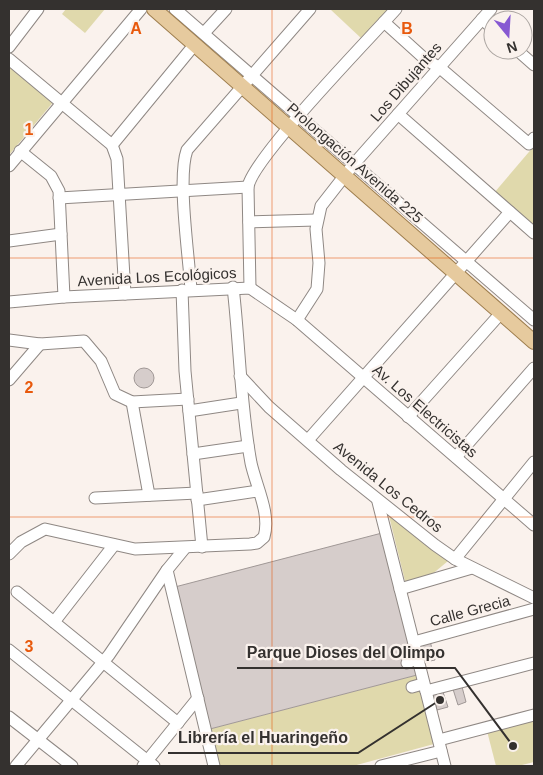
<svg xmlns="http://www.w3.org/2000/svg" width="543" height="775" font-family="Arial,sans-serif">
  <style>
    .green { fill: #e0d9ac }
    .building { fill: #d6cdcb; stroke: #a09896 }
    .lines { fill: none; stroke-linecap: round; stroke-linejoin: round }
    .minor-casing { stroke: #8f8884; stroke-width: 13 }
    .major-casing { stroke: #9d7d4d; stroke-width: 16 }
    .minor { stroke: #fff; stroke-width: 11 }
    .major { stroke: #e6ca9e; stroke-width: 14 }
    .grid { fill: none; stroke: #e8590c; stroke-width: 1; stroke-opacity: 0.55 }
    .labels { text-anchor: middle; stroke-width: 4.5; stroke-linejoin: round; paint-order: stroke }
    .street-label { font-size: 15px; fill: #34312f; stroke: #faf2ed }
    .grid-label { font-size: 16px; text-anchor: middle; font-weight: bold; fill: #e8590c; stroke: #faf2ed; stroke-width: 4.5; stroke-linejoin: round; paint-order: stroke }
    .leader { fill: none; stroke: #34312f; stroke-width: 2 }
    .callout-dot { fill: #34312f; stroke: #faf2ed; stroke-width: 2 }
    .callout-label { font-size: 16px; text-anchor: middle; font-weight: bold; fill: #34312f; stroke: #faf2ed; stroke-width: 4.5; stroke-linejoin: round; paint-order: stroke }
  </style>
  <rect width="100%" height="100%" fill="#faf2ed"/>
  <g class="green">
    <path d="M66,9H105L85,33L62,14Z"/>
    <path d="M330,9H390L362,39Z"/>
    <path d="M9,64L55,100L9,155Z"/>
    <path d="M534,146V222L531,226L494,193Z"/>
    <path d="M389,516L448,561L424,581L406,585Z"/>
    <path d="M417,675L434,744L353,766H220L210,729Z"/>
    <path d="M534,718V762L518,766H496L487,731Z"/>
  </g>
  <g class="building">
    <circle cx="144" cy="378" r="10"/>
    <path d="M382,533L417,675L210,729L171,588Z"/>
    <path d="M430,641L435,660L425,662L420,644Z"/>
    <path d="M461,683L466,702L458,705L452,686Z"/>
    <path d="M442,689L448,707L437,710L432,692Z"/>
  </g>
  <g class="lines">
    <g class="minor-casing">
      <g id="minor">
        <path d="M175,9L534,320"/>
        <path d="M482,19L493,29"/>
        <path d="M384,22L426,60L439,67L529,144L534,138"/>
        <path d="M204,33L226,9"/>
        <path d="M9,47L38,9"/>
        <path d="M517,50L534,65"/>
        <path d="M9,59L112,145L117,159L125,294"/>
        <path d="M398,114L534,233"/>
        <path d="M112,145L195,44"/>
        <path d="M20,151L51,176L59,191L64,297"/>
        <path d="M9,166L141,9"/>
        <path d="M59,198L248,187"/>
        <path d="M249,222L316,220"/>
        <path d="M9,241L61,234"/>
        <path d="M250,288L248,187C252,159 370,38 396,9"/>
        <path d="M182,290L185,371L202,547"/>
        <path d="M191,290C189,257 177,178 187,150L310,9"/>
        <path d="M9,302L64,297L250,288L297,320L534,525"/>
        <path d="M297,320L317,289L319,263L316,229L321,206L353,165L491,9"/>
        <path d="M9,340L40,344L84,341L101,361L115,394L132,402L188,399"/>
        <path d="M240,376L269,407L341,470L435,545L455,559L534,598"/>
        <path d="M9,380L40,344"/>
        <path d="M132,402L149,495"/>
        <path d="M189,411L241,403"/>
        <path d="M408,417L501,313"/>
        <path d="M308,440L510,212"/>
        <path d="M193,454L248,446"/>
        <path d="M456,457L534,368"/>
        <path d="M95,498L197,493"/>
        <path d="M197,500L258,491"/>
        <path d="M378,502L445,766"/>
        <path d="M9,554L21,542L45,529L135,549L250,544L257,543L264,537C271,514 256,486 251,463C240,403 240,347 233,287"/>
        <path d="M455,559L534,462"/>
        <path d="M167,570L214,766"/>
        <path d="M400,589L472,568"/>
        <path d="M17,592L178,723"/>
        <path d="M54,622L114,545"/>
        <path d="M414,642L534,609"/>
        <path d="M9,650L154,766"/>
        <path d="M407,663L412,661"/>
        <path d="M412,687L419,685"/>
        <path d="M426,691L534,663"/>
        <path d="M9,717L72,766"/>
        <path d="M439,740L534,715"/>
        <path d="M16,766L109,655L167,570L185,548"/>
        <path d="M143,766L198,698"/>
        <path d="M381,766L441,751"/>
      </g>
    </g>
    <g class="major-casing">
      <path id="major" d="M154,9L534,342"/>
    </g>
    <use href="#minor" class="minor"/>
    <use href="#major" class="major"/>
  </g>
  <path class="grid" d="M272,9V766M9,258H534M9,517H534"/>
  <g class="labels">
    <g class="street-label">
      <text transform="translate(406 82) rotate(-49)" y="5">Los Dibujantes</text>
      <text transform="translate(355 163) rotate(41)" y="5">Prolongación Avenida 225</text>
      <text transform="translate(157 277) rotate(-3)" y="5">Avenida Los Ecológicos</text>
      <text transform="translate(425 411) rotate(41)" y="5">Av. Los Electricistas</text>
      <text transform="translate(388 487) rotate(39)" y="5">Avenida Los Cedros</text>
      <text transform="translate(470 611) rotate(-15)" y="5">Calle Grecia</text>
    </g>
  </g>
  <g class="grid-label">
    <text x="136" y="34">A</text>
    <text x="407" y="34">B</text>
    <text x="29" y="135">1</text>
    <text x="29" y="393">2</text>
    <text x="29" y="652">3</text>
  </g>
  <path class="leader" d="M513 746L455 668H237M440 700L358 753H168"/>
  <g class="callout-dot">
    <circle cx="513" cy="746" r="5"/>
    <circle cx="440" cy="700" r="5"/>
  </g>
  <g class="callout-label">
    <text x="346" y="658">Parque Dioses del Olimpo</text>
    <text x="263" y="743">Librería el Huaringeño</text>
  </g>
  <rect width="543" height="775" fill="none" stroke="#34312f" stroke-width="20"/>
  <g transform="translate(508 35) rotate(162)"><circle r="24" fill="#faf2ed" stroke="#aba5a1"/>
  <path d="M0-4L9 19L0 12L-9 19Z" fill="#8759d2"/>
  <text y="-8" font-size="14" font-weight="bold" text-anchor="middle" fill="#34312f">N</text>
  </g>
</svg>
